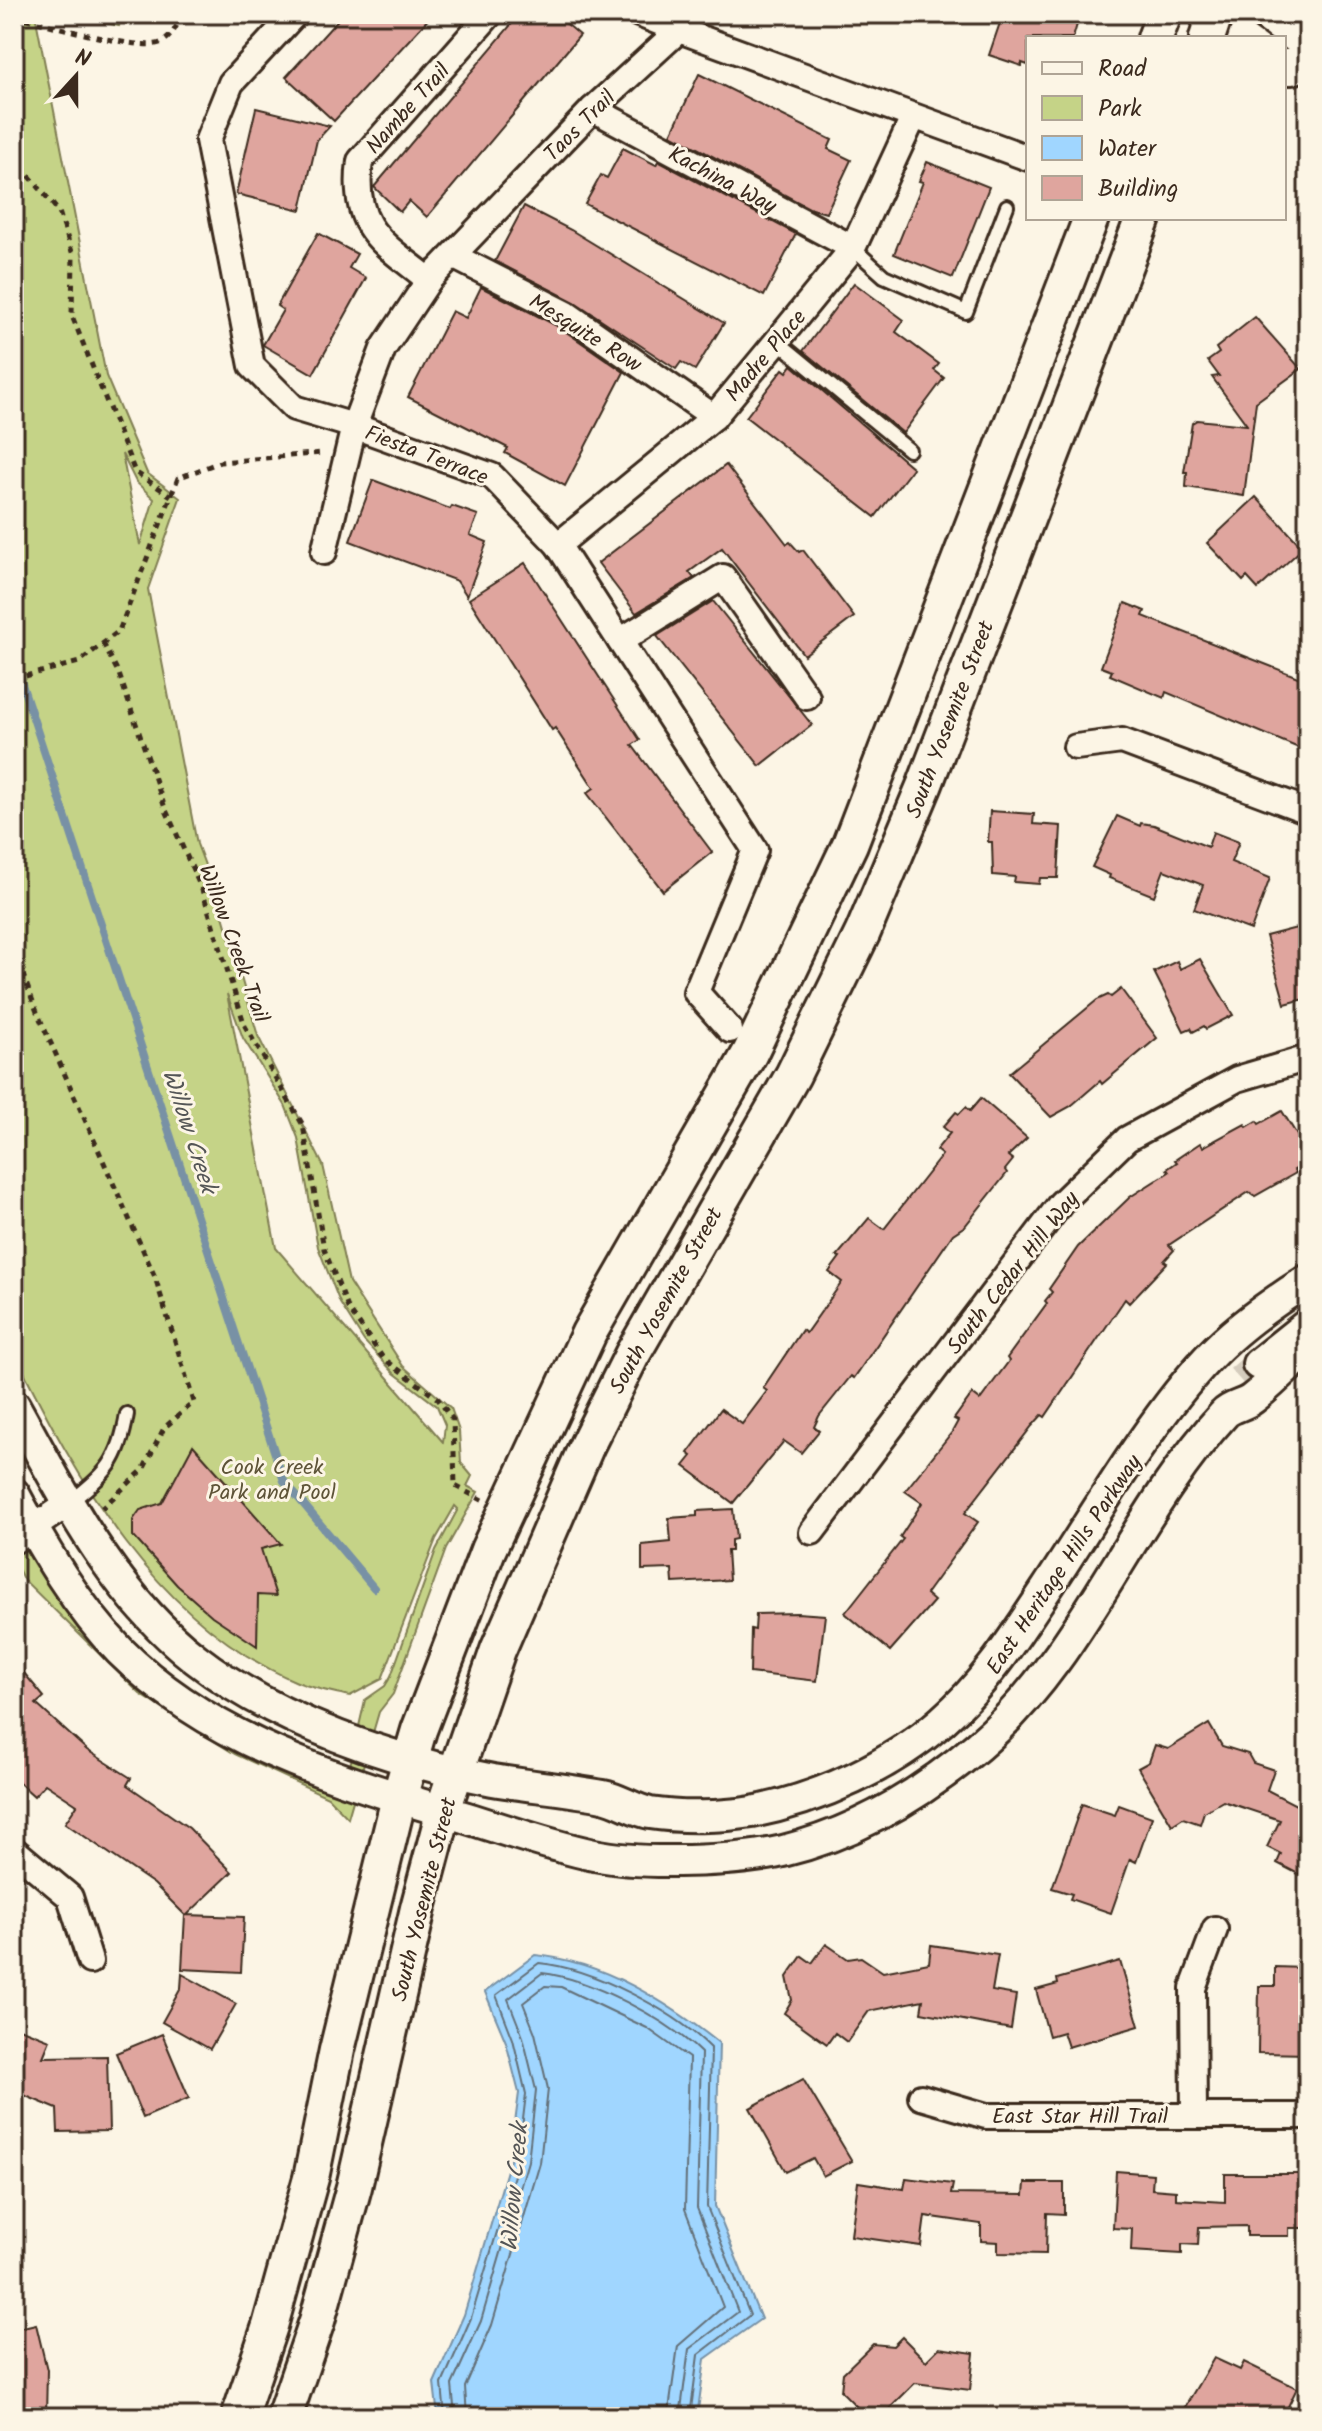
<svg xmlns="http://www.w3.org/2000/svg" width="1322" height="2431" font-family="Kalam,sans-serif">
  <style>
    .green { fill: #c5d387; stroke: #807e52; stroke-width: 2; fill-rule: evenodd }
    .water { fill: #a0d6ff; stroke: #7891a5; stroke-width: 2 }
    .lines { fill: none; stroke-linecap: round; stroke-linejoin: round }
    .shore { stroke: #636f78; stroke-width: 2 }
    .stream { stroke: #7891a5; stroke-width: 8 }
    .building { fill: #dfa59e; stroke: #3b2a1e; stroke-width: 2 }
    .tertiary-tunnel { stroke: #d5ccbd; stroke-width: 30; stroke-dasharray: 30 15; stroke-linecap: butt }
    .service-casing { stroke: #3b2a1e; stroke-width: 18 }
    .minor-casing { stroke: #3b2a1e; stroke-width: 30 }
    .tertiary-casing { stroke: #3b2a1e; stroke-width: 36 }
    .secondary-casing { stroke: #3b2a1e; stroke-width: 40 }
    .path { stroke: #3b2a1e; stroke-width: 5; stroke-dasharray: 6 6; stroke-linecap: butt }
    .service { stroke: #fcf5e5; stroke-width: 12 }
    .minor { stroke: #fcf5e5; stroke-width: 24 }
    .tertiary { stroke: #fcf5e5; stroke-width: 30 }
    .secondary { stroke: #fcf5e5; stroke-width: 34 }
    .labels { text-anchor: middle; stroke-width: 6; stroke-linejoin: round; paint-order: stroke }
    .street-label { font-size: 22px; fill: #3b2a1e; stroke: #fcf5e5 }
    .park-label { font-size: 22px; fill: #5e5438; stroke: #fcf5e5 }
    .water-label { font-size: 24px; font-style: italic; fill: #545556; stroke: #fcf5e5 }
  </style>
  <rect width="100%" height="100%" fill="#fcf5e5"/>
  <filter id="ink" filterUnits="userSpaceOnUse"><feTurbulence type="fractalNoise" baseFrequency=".0125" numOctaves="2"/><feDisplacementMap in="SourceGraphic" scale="16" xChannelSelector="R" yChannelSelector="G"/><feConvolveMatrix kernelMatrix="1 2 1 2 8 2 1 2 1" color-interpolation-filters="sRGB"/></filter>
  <g filter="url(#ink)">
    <g class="green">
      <path d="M14,14H35L106,376L147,473L180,498L148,589L197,844L219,902L258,1036L323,1165L349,1282L403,1366L451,1408L459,1431L461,1463L472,1476L467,1486L478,1492L446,1549L393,1694L379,1712L348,1818L328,1797L235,1754L140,1694L23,1579L14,1561V1528L43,1576L89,1630L344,1792L365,1700L385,1686L391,1676L436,1550L458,1509L455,1506L436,1539L382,1679L350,1696C333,1692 314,1689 297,1682C156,1622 78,1482 14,1352ZM122,454L136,482L154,499L140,545ZM227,994L243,1038L285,1105L298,1138L318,1247L340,1303L364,1341L394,1373L437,1406L445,1425L443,1442L276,1248Z"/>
      <path d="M69,14H122L119,26Z"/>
    </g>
    <path class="water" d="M535,1955C603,1961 667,2002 719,2043L715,2206L761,2319L705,2359L697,2417H438L434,2383L464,2315L510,2160L519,2093L506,2042L485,1992Z"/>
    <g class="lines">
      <g class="shore">
        <path d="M445,2417L442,2384L471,2318L518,2162L526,2094L513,2039L496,1995L539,1963C592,1968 673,2010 711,2048L707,2207L750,2315L698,2355L690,2417"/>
        <path d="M455,2417L452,2385L481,2321L528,2161L536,2090L523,2037L508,1999L542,1973C589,1978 667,2019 701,2053L697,2208L738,2312L689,2349L680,2417"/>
        <path d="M467,2417L465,2387L492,2325L540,2163L548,2089L535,2033L523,2003L545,1986L561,1987L647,2028L689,2058L685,2209L723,2307L678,2346L668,2417"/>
      </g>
      <path class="stream" d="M14,660L284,1481L374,1588"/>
    </g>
    <g class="building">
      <path d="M343,14H433L334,121L286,77Z"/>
      <path d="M520,14H555L580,35L427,217L409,201L400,212L374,187Z"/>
      <path d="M1003,14H1080L1073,38H1028V65L1022,63V66L989,55Z"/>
      <path d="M699,74L832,140L828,149L851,160L826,213L809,208L671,134Z"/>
      <path d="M256,108L330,126L317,140L301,210L236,194Z"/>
      <path d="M623,148L656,165L658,161L796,234L764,296L585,204L601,175L607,178Z"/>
      <path d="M927,162L989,187L953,278L894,254L923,182L919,181Z"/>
      <path d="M524,206L571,230L724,323L695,370L681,362L676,369L575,302L495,261Z"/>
      <path d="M318,233L357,254L349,268L366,278L313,374L263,345L283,310L277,306Z"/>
      <path d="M854,283L904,320L896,332L939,364L934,370L944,378L903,433L803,351Z"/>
      <path d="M481,287L559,327L624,372L565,486L505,453L508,448L408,397L452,311L466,318Z"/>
      <path d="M1255,317L1301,369L1256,402L1244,496L1186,487L1187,472H1184L1192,423L1197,420L1247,425L1212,377L1219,376L1208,361L1219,353L1216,348Z"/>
      <path d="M792,365L913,468L875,517L746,417L783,369L787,372Z"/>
      <path d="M726,465L787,544L790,542L799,552L803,550L854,617L804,655L722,548L689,572L694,578L636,613L598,563Z"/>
      <path d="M373,480L450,509L452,506L478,515L470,535L487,542L467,596L457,581L350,541Z"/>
      <path d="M1256,497L1303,548L1258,589L1247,577L1243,581L1207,543Z"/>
      <path d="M525,563L640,740L632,745L712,852L663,891L587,793L594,788L555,728L552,730L469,599Z"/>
      <path d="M713,601L812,725L760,766L657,636Z"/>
      <path d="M1125,603L1145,611L1143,616L1308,681V752L1166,692L1164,698L1110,675L1112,671L1101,667Z"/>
      <path d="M990,811L1034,814L1033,824L1061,826L1058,878H1040L1039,884L1014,882L1015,877L993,875L992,842H988Z"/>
      <path d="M1117,816L1140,826L1141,823L1154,825L1208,847L1213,832L1239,842L1231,862L1270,878L1251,930L1194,909L1203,885L1164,870L1154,896L1109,878L1110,875L1092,867Z"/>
      <path d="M1308,925V998L1285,1004L1266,936Z"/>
      <path d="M1200,959L1233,1015L1206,1029L1204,1026L1193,1032L1191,1028L1184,1031L1154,972L1177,961L1180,969Z"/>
      <path d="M1121,989L1157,1038L1102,1084L1100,1081L1071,1106L1051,1117L1009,1073L1097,1000L1108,995L1111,997Z"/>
      <path d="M981,1098L1027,1138L1008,1156L1013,1160L1005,1170L1007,1173L965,1226L953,1234L854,1378L851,1376L819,1416L814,1427L819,1431L801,1453L784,1441L733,1503L684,1466L692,1456L688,1453L721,1409L742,1424L767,1391L763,1388L802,1330L806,1333L842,1282L829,1272L840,1257L837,1256L869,1218L884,1229L942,1155L936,1150L950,1133L943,1127L956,1112L959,1114L966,1107L970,1111Z"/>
      <path d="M1282,1111L1303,1145L1308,1162L1294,1170L1296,1173L1255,1196L1249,1192L1169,1245L1174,1250L1164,1261L1167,1263L1129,1303L1125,1299L1045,1417L1042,1415L1032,1426L965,1513L978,1522L926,1594L934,1601L890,1651L845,1613L903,1539L900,1537L922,1503L905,1491L952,1432L958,1421L954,1419L972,1394L980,1400L1009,1361L1007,1358L1047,1303L1045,1301L1052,1292L1049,1289L1078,1247L1130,1197L1169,1172L1167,1169L1177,1162L1175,1160L1200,1143L1203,1147L1245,1124L1247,1127L1257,1121L1259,1124Z"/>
      <path d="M193,1445L281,1544L261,1549L276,1596L258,1595L257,1646L212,1616L177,1585L133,1536V1520L140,1510L162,1503Z"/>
      <path d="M733,1509L736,1539L731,1540V1551H727L729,1580L673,1583L672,1569L642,1570V1545L671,1542L669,1518L697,1516V1511Z"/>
      <path d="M797,1613L825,1615L817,1681L750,1673L751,1629L755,1630L756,1614Z"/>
      <path d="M14,1661L44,1697L36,1704L87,1750L131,1778L127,1785L189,1828L232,1872L187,1915L244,1917L241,1972L182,1969L185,1915L154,1884L65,1823L77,1805L45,1784L34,1796L14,1778Z"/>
      <path d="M1209,1724L1222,1746L1248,1754L1253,1763L1274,1770L1267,1790L1308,1811V1879L1277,1863L1281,1854L1267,1847L1280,1820L1223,1801L1204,1812L1200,1824L1183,1818L1172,1825L1138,1768L1149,1762L1155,1745L1168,1749Z"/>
      <path d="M1082,1804L1115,1815L1119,1805L1152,1817L1136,1862L1130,1859L1111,1913L1070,1899L1072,1894L1052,1888Z"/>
      <path d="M826,1944L848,1959L861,1957L883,1972L929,1963L931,1945L998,1955L992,1991L1016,1995L1011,2029L921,2012L923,2000L869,2011L847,2042L835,2033L827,2044L784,2013L792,2000L787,1977L802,1956L812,1963Z"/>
      <path d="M1120,1961L1139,2026L1068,2047L1063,2032L1049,2036L1036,1990L1058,1984L1057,1979Z"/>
      <path d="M1275,1967L1304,1968L1308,2054L1258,2053L1259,1986H1275Z"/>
      <path d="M182,1974L236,2004L210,2049L162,2022L181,1988Z"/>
      <path d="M14,2026L50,2040L43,2057L107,2056L109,2131L58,2132L57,2109L14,2091Z"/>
      <path d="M162,2034L189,2098L143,2118L116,2053Z"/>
      <path d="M803,2079L852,2161L823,2176L813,2158L786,2172L750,2108Z"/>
      <path d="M1116,2171L1153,2174L1152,2189L1176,2191V2199L1225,2202V2174H1308L1306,2228H1289V2236H1247V2226L1199,2227L1198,2245L1182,2244V2254L1131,2251L1132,2229L1113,2228Z"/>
      <path d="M906,2178L953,2184L951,2194L1024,2195L1025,2183H1064V2214L1047,2213L1046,2254L998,2253V2242L981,2241V2224L925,2216L921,2246L851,2236L858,2182L904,2189Z"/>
      <path d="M36,2324L47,2370L46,2417H14V2329Z"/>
      <path d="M902,2337L926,2361L939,2348L974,2353L970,2390L915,2383L881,2417H867L841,2391L843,2373L873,2344L893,2346Z"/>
      <path d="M1214,2358L1240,2370L1244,2362L1297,2388L1283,2417H1179Z"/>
    </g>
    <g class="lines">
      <path class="tertiary-tunnel" d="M1240,1380L1258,1364"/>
      <g class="service-casing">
        <g id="service">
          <path d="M853,248L884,276L966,312L1007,206"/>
          <path d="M777,341L909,450"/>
          <path d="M68,1504C106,1473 119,1463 127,1414"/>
        </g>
      </g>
      <g class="minor-casing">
        <g id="minor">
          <path d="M295,14L231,83L208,140L252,366L294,408L354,426L492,476L558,545L755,850L696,992L730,1030"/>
          <path d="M639,14L679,30"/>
          <path d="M593,109L853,248"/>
          <path d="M453,256L567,314L714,417"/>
          <path d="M429,280C382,242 351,229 360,161L490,14"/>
          <path d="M558,545L714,417L777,341L853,248L913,118"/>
          <path d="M324,552L354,426L383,349L429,280L593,109L679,30L1028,158"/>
          <path d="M620,641L723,577L807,697"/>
          <path d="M1076,747L1122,741L1308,811"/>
          <path d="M812,1532L1061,1203L1127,1139L1237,1079L1308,1058"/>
          <path d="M14,1541L68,1504"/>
          <path d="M14,1850L70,1897L90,1961"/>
          <path d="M921,2097L986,2116H1308"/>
          <path d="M1194,2114L1193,1988L1215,1929"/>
        </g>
      </g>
      <g class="tertiary-casing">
        <g id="tertiary">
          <path d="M1258,1364L1308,1324"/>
          <path d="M14,1405C64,1495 113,1595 196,1659C277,1722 393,1761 493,1780C529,1786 566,1789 603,1796C619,1799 634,1810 650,1813C682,1818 721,1817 752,1812C819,1799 891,1766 942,1721C986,1683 1015,1636 1047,1588C1095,1516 1149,1421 1208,1358C1236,1328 1273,1302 1308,1280"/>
          <path d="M14,1494C43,1548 77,1607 120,1651C213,1744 345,1782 467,1818C509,1831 551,1846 594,1855C642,1865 735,1862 783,1851C856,1833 922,1794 978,1746C1084,1656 1131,1515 1224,1414C1231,1406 1243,1406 1252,1399C1272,1384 1288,1365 1308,1350"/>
        </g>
      </g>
      <g class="secondary-casing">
        <g id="secondary">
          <path d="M1267,14L1303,40L1308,49"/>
          <path d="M1155,38L1164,14"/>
          <path d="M1207,38L1215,14"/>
          <path d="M1284,67H1292L1308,60"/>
          <path d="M239,2417L270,2326L311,2178L337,2050L399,1798L419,1730L488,1550L589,1333L750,1053L850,844L1091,218"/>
          <path d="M284,2417L317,2321L354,2187L418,1908L448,1795L498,1650L587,1445L632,1355L793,1075L863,932L925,784L1143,218"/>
        </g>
      </g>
      <g class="path">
        <path d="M14,16C42,22 138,52 160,43C172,38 177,25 182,14"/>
        <path d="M14,157L59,212L73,255L72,316L135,472L171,496"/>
        <path d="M103,643L119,674L165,808L202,890L245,1026L303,1125L324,1249L348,1308L383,1358L438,1399L453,1420L455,1486L482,1500"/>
        <path d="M14,679L79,662L119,631L178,478L220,462L323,453"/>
        <path d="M14,951L37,1012L155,1277L194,1402L164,1428L143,1470L102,1508"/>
      </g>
      <use href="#service" class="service"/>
      <use href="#minor" class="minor"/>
      <use href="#tertiary" class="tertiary"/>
      <use href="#secondary" class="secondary"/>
    </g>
  </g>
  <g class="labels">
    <g class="street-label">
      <text transform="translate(407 108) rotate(-48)" y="8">Nambe Trail</text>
      <text transform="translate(579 125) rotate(-45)" y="8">Taos Trail</text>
      <text transform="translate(723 179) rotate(28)" y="8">Kachina Way</text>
      <text transform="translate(586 332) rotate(32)" y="8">Mesquite Row</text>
      <text transform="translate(765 355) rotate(-50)" y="8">Madre Place</text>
      <text transform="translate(427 454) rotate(21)" y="8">Fiesta Terrace</text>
      <text transform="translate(949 719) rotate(-69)" y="8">South Yosemite Street</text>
      <text transform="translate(235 943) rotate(70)" y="8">Willow Creek Trail</text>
      <text transform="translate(1012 1272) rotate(-52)" y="8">South Cedar Hill Way</text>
      <text transform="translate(665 1300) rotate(-61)" y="8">South Yosemite Street</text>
      <text transform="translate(1063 1564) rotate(-56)" y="8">East Heritage Hills Parkway</text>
      <text transform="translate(423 1899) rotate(-76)" y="8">South Yosemite Street</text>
      <text x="1080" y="2123">East Star Hill Trail</text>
    </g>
    <g class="park-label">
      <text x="272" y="1474">Cook Creek<tspan x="272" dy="25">Park and Pool</tspan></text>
    </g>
    <g class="water-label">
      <text transform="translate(190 1131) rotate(72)" y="8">Willow Creek</text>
      <text transform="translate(514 2187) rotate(-85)" y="8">Willow Creek</text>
    </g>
  </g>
  <rect width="1322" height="2431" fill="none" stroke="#fcf5e5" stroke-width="48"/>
  <rect x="24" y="24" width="1274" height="2383" fill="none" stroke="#3b2a1e" stroke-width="3" filter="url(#ink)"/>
  <rect x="1026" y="36" width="260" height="184" fill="#fcf5e5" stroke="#afa495" stroke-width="2"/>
  <rect x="1042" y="62" width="40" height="12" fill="#fcf5e5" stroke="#afa495" stroke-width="2"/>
  <text x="1098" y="76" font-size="24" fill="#3b2a1e">Road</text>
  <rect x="1042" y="96" width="40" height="24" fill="#c5d387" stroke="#afa495" stroke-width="2"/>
  <text x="1098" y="116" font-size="24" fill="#3b2a1e">Park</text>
  <rect x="1042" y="136" width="40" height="24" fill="#a0d6ff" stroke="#afa495" stroke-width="2"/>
  <text x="1098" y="156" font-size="24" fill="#3b2a1e">Water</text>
  <rect x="1042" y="176" width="40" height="24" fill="#dfa59e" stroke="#afa495" stroke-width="2"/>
  <text x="1098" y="196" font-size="24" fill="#3b2a1e">Building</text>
  <g transform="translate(76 76) rotate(21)" stroke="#fcf5e5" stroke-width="6" paint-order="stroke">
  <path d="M0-6L14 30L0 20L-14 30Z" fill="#3b2a1e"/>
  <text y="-12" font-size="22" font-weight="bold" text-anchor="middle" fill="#3b2a1e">N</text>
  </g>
</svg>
